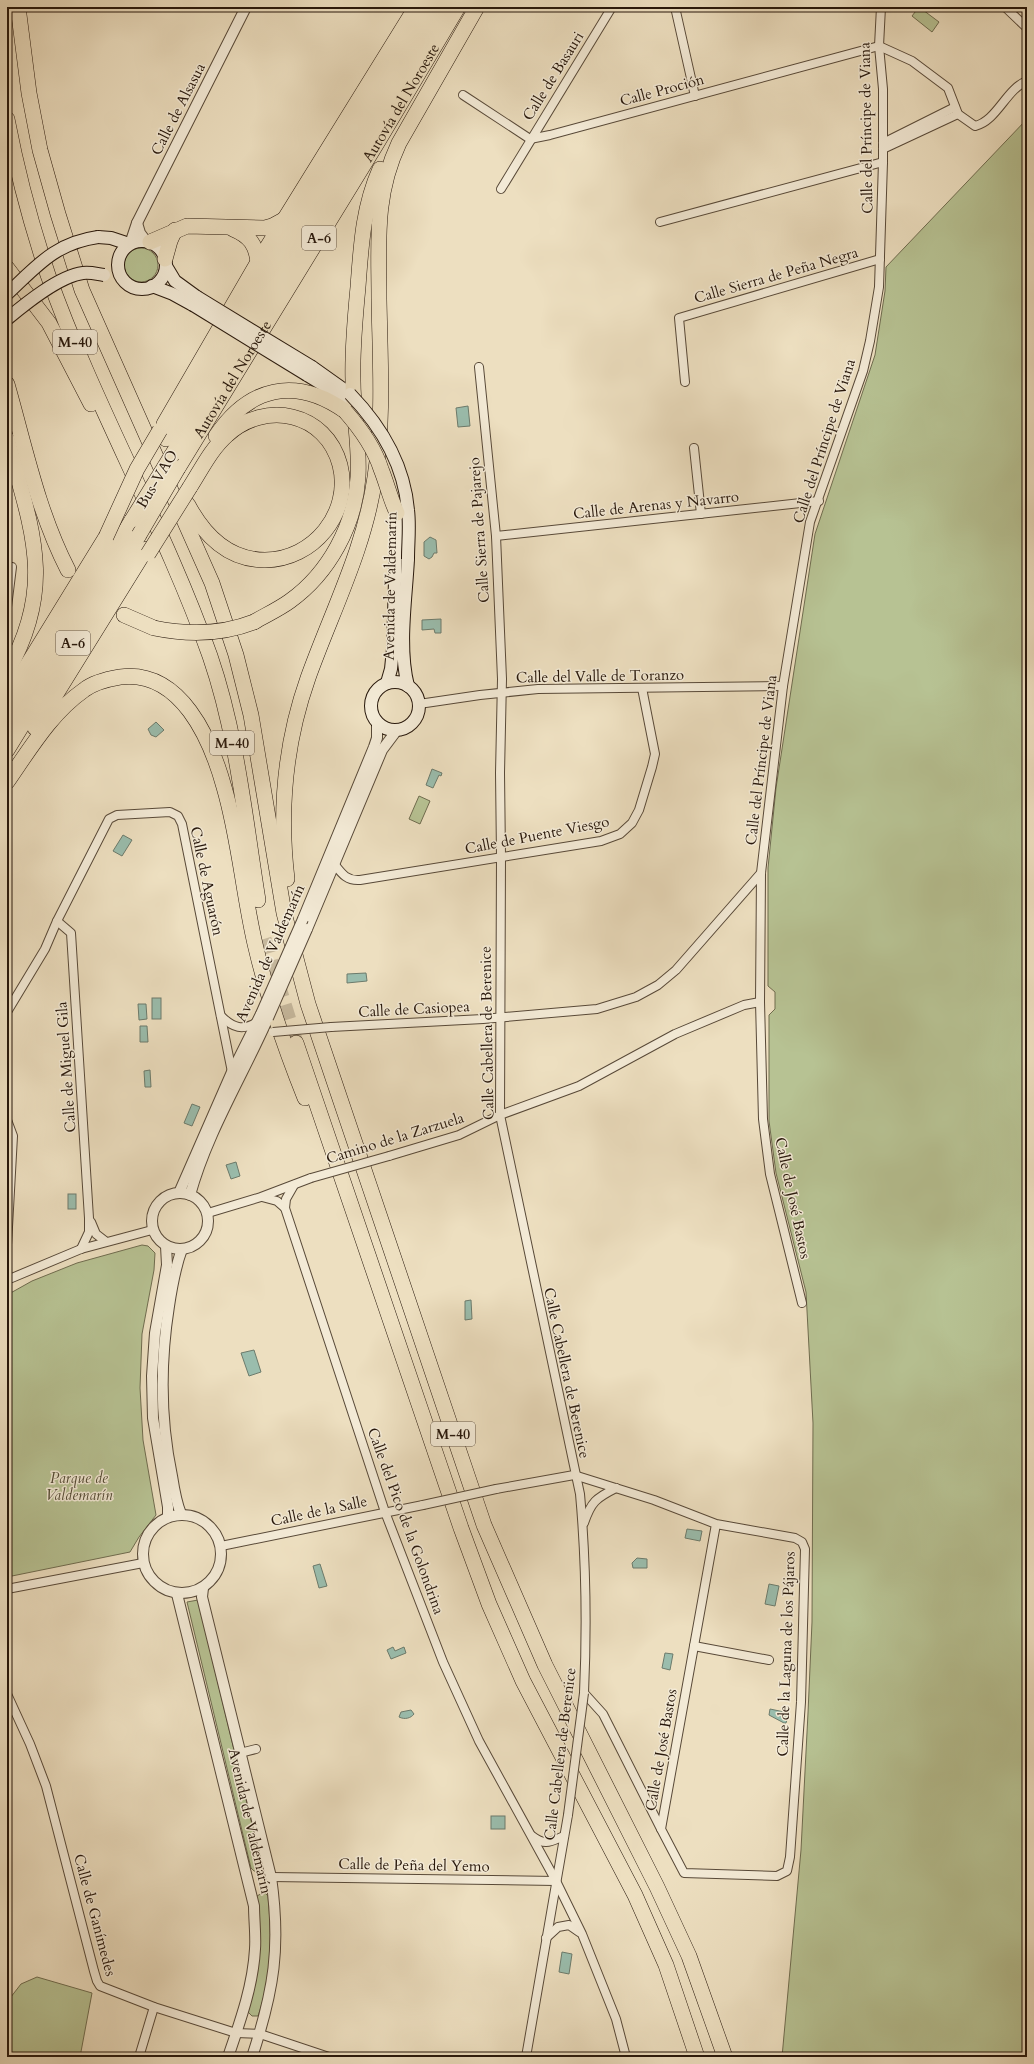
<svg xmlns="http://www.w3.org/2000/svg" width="1034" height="2064" font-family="Cardo,serif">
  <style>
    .green { fill: #b7c293; stroke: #6f6c4f }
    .water { fill: #9abdad; stroke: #6c7b6c }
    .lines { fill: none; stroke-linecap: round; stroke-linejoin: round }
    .motorway-tunnel { stroke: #c5b79c; stroke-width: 15; stroke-dasharray: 15 8; stroke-linecap: butt }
    .minor-casing { stroke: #584938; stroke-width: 10 }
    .tertiary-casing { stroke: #584938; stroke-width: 12 }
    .secondary-casing { stroke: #27170b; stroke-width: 14 }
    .motorway-casing { stroke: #27170b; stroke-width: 16 }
    .minor { stroke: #f3ead6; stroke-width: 8 }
    .tertiary { stroke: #f3ead6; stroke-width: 10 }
    .secondary { stroke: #f3ead6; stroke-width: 12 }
    .motorway { stroke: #eddfc0; stroke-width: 15 }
    .minor-bridge-casing { stroke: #584938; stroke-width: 10; stroke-linecap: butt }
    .tertiary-bridge-casing { stroke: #584938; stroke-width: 12; stroke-linecap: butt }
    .secondary-bridge-casing { stroke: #27170b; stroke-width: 14; stroke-linecap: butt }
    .motorway-bridge-casing { stroke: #27170b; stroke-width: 16; stroke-linecap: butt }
    .minor-bridge { stroke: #f3ead6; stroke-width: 8 }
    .tertiary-bridge { stroke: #f3ead6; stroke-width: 10 }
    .secondary-bridge { stroke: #f3ead6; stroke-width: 12 }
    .motorway-bridge { stroke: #eddfc0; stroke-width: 15 }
    .labels { text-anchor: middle; stroke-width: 3; stroke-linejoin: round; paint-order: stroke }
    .shield { fill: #f3ead6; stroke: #645648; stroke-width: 1 }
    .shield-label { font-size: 14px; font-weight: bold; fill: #27170b }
    .street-label { font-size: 15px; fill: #27170b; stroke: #f3ead6 }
    .park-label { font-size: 15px; font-style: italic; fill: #524a34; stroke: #f3ead6 }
  </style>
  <rect width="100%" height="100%" fill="#eddfc0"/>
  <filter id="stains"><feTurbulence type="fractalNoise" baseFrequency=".005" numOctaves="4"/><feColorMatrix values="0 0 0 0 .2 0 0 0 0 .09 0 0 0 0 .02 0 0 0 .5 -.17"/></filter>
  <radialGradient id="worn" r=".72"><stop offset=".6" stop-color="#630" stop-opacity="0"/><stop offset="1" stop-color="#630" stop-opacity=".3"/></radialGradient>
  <g class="green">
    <path d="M919,7L939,22L932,32L912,16Z"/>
    <path d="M1027,119V2057H782L801,1850L808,1713L812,1622L813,1423L806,1292L776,1173L769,1121V1015L775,1009V992L768,986V868L776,788L815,534L875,355L885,291L886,267Z"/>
    <circle cx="141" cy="265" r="17"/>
    <path d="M419,796L430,801L420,824L409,819Z"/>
    <path d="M142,1245L148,1246L155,1253L154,1270L142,1334L140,1388L143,1440L156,1515L139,1537L130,1552L7,1577V1295L32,1281L77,1263Z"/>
    <path d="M198,1600L262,1866L258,1871H254L251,1868L187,1602Z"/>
    <path d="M264,1892L268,1896C272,1938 272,1976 258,2016H252L248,2012C259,1972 259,1937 257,1896Z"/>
    <path d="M37,1977L92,1993L80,2057H7V2002L21,1984Z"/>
  </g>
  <g class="water">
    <path d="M468,406L470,426L458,427L456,408Z"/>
    <path d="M430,537L436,540L437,553H434L432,557L429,559L424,556V542Z"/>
    <path d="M441,619V633H435L434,629L422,630V620Z"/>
    <path d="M156,722L164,730L156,737L151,735L148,729Z"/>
    <path d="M432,769L442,773L441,776L439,775L433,788L426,785Z"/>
    <path d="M123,835L132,840L122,856L113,851Z"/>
    <path d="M366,973L367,981L347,983V974Z"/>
    <rect x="152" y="998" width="9" height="21"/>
    <path d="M138,1004H146L147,1019L139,1020Z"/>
    <path d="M140,1026H147L148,1042H140Z"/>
    <path d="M150,1070L151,1087H145L144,1071Z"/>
    <path d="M192,1104L200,1107L192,1126L184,1123Z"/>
    <path d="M236,1162L240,1176L231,1179L226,1165Z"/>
    <rect x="68" y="1194" width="8" height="15"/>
    <path d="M471,1300L472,1319L465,1320V1301Z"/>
    <path d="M254,1350L261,1372L249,1376L241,1353Z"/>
    <path d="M687,1529L702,1531L700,1541L685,1538Z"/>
    <path d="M637,1558L647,1559V1568H633L632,1563Z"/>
    <path d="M320,1564L327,1586L319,1588L313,1566Z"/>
    <path d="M769,1584L779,1586L775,1606L765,1604Z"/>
    <path d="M393,1647L395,1651L404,1647L406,1653L391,1659L387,1650Z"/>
    <path d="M665,1653L673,1654L670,1670L662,1668Z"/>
    <path d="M770,1709L789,1713L786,1723H784L769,1715Z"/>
    <path d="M411,1710L414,1714C411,1718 405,1720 399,1717L401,1712Z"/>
    <rect x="491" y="1816" width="14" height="13"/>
    <path d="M562,1952L572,1954L569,1974L559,1972Z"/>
  </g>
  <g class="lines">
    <path class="motorway-tunnel" d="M264,939L296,1043"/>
    <g class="minor-casing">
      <g id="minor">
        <path d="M675,7L695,96"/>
        <path d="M1005,7L1027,28"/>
        <path d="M463,95L530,139L550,135L879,46L912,61L948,88L958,114L975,126C997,121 1006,89 1027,81"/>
        <path d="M883,143L955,107"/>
        <path d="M883,149L958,114"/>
        <path d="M501,189L612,7"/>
        <path d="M660,222L883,162"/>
        <path d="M479,367L496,536L502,679L500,773L501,857L500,1115L580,1494C586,1560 587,1626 584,1693L603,1714L661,1829"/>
        <path d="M685,382L679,318L880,259"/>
        <path d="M694,448L701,514"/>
        <path d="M496,536L819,501"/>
        <path d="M7,607L12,567"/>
        <path d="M419,704L480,695L538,689L783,686"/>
        <path d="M335,865C342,874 347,881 360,880L601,841L620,834L632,823L639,810L652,767L655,754L642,688"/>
        <path d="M57,921L71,933L89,1218V1232L81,1249"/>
        <path d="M7,1012L45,949L57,921L109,819L117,815L170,812L178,816L182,824L232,1072"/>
        <path d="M221,1016C233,1028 243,1031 257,1022"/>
        <path d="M331,1027L483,1019L597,1009L636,997L658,985L676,970L761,873"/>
        <path d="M7,1120L13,1136L7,1245"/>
        <path d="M389,1156L459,1135L500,1115L579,1086L675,1034L744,1005L760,1002"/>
        <path d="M262,1197L277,1201L285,1208L286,1199L294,1185"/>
        <path d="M285,1208L385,1512L443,1662L479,1741L556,1881L582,1934L616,2019L626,2057"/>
        <path d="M208,1213L261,1197L311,1178"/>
        <path d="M91,1222L96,1234L105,1241"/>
        <path d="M7,1280L81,1249L152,1230"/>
        <path d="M802,1303L770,1174L763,1119L760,1002L761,873L783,686L810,522L863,371L870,341L879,287L883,162V89L879,46L881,7"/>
        <path d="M496,1489L574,1475L654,1500L716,1524L795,1538L802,1542L805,1549L801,1702L790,1857L787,1871L777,1876L684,1873L661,1829L716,1524"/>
        <path d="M584,1523C591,1502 596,1498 616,1488"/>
        <path d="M221,1546L423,1505"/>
        <path d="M7,1589L143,1563"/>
        <path d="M694,1646L769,1660"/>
        <path d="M7,1694L30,1744L46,1786L94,1971L97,1981L100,1986L154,2007L236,2033L260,2034L329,2057"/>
        <path d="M240,1753L256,1749"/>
        <path d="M532,1836C545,1846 550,1842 564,1836"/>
        <path d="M271,1877L556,1881"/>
        <path d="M546,1938L558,1927L569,1925L579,1932"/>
        <path d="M139,2057L154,2007"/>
        <path d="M526,2057L568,1815"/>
      </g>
    </g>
    <g class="tertiary-casing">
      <g id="tertiary">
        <path d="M137,223L140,233L146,241"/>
        <path d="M130,244L137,223L246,7"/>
        <path d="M303,919L374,747L377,738V722"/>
        <path d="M307,929L382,750L397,730"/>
        <circle cx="180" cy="1221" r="28"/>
        <path d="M179,1193L232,1072L261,1014"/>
        <path d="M190,1195C207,1133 242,1077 268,1018"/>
        <path d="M166,1246L167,1265L155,1333L152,1376L153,1418L168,1507V1517"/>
        <path d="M181,1514C176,1502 174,1489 172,1476C160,1419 160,1363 169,1306C172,1286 175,1268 182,1249"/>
        <circle cx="182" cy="1554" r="39"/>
        <path d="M203,1588L202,1597L271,1877C281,1947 274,1990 252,2057"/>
        <path d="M177,1594L254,1906C254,1920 256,1935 255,1949C253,1986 240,2022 228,2057"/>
      </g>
    </g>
    <g class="secondary-casing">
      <g id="secondary">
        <path d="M98,237L111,238L129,244"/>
        <circle cx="142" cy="265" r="24"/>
        <path d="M166,266L175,281L197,297"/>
        <path d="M152,286L173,294L193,305"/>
        <path d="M312,367L350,394"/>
        <path d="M307,375L325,386L348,405"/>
        <path d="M408,559C406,599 398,647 408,686"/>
        <circle cx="395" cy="706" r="24"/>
        <path d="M387,683L391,669L393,649L397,513"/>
      </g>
    </g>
    <g class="motorway-casing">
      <g id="motorway">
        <path d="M18,7L29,93L40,150L58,214L82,290L212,583L236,655L251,715L284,913L308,1004L484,1525L545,1665L657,1887L689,1956L725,2057"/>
        <path d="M7,119C17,171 31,224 48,275C94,405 164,526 210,656C237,734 245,819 258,900"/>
        <path d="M233,229C250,236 256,245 258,262"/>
        <path d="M150,242L187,226L265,228L272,226L285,219"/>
        <path d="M165,259L170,241L175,230"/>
        <path d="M7,268L49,323L91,404"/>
        <path d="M7,384C25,447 38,512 68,570"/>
        <path d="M164,424L258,262L416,7"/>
        <path d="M216,436C249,387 295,376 345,411"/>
        <path d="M7,439C31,527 57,585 7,672"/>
        <path d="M166,439L429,7"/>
        <path d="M172,455L353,159L443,7"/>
        <path id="s1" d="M178,468L377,143L458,7"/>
        <path d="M188,505C204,535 228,560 265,560C313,560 352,513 340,465C326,412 265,400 227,435C211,449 201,470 190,487"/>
        <path d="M124,615L154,628"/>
        <path d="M254,622C266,615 279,609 290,601C329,573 355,525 358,477C360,445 353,413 353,381C352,349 355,318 358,287C361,246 363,207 380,169"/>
        <path d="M7,698L106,537"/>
        <path d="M7,725L132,520"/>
        <path d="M35,728L146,549"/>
        <path d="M7,750L139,535"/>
        <path d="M7,782C30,749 51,713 84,690C94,682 108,679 120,677C181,669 211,740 224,787C239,838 243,892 255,944C267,996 285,1048 305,1098"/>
        <path d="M287,879C279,811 285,743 308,678C332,611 365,548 375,477C384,418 380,358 379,299C379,242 374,196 399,143L477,7"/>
        <path d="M296,1043L461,1528L489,1604L523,1681L635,1895L666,1965L697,2057"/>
      </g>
    </g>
    <use href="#minor" class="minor"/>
    <use href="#tertiary" class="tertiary"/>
    <use href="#secondary" class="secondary"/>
    <use href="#motorway" class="motorway"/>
    <g class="minor-bridge-casing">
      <g id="minor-bridge">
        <path d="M273,1032L331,1027"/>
        <path d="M311,1178L389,1156"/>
        <path d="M423,1505L496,1489"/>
        <path d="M568,1815L584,1693"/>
      </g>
    </g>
    <g class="tertiary-bridge-casing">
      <g id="tertiary-bridge">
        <path d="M261,1014L303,919"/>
        <path d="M268,1018L307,929"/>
      </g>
    </g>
    <g class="secondary-bridge-casing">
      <g id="secondary-bridge">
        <path d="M7,294C37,266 55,243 98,237"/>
        <path d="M197,297L312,367"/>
        <path d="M193,305L307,375"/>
        <path d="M7,319C25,304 59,276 83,273C90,272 97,274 104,275"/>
        <path d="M350,394C381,426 404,464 408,510C410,526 408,543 408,559"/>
      </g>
    </g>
    <g class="motorway-bridge-casing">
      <g id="motorway-bridge">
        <path d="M345,411C360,428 374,447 381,469C387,484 390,498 397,513"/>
        <path d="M132,520L172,455"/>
        <path d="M139,535L178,468"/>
        <path d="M106,537L137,469L160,430"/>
        <path d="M148,554L190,487"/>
        <path d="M154,628C188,635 221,635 254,622"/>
      </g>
    </g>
    <use href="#minor-bridge" class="minor-bridge"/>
    <use href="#tertiary-bridge" class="tertiary-bridge"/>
    <use href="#secondary-bridge" class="secondary-bridge"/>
    <use href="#motorway-bridge" class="motorway-bridge"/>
  </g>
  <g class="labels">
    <g class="shield">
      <rect x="302" y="226" width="34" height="24" rx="3"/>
      <rect x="53" y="330" width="44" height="24" rx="3"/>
      <rect x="56" y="631" width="34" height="24" rx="3"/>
      <rect x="210" y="731" width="44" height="24" rx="3"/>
      <rect x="431" y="1422" width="44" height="24" rx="3"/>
    </g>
    <g class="shield-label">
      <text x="319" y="243">A-6</text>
      <text x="75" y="347">M-40</text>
      <text x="73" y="648">A-6</text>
      <text x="232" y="748">M-40</text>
      <text x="453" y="1439">M-40</text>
    </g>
    <g class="street-label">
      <text transform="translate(553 76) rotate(-58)" y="5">Calle de Basauri</text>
      <text transform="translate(662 90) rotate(-15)" y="5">Calle Proción</text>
      <text dy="5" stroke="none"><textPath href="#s1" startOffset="428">Autovía del Noroeste</textPath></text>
      <text transform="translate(178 109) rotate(-63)" y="5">Calle de Alsasua</text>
      <text transform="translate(866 128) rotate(-91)" y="5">Calle del Príncipe de Viana</text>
      <text transform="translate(776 275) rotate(-16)" y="5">Calle Sierra de Peña Negra</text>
      <text dy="5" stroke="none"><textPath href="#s1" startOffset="104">Autovía del Noroeste</textPath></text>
      <text transform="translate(824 441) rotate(-72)" y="5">Calle del Príncipe de Viana</text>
      <text transform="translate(157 479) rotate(-59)" y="5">Bus-VAO</text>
      <text transform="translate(656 505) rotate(-6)" y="5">Calle de Arenas y Navarro</text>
      <text transform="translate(479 530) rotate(-94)" y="5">Calle Sierra de Pajarejo</text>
      <text transform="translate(390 586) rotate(-89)" y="5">Avenida de Valdemarín</text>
      <text transform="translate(600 676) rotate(-1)" y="5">Calle del Valle de Toranzo</text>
      <text transform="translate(761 760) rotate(-83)" y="5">Calle del Príncipe de Viana</text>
      <text transform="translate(537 835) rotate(-11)" y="5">Calle de Puente Viesgo</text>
      <text transform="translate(207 881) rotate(78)" y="5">Calle de Aguarón</text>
      <text transform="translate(270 953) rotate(-66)" y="5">Avenida de Valdemarín</text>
      <text transform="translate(414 1009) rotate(-3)" y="5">Calle de Casiopea</text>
      <text transform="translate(487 1033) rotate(-91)" y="5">Calle Cabellera de Berenice</text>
      <text transform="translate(66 1067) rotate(-94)" y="5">Calle de Miguel Gila</text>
      <text transform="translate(395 1138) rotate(-17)" y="5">Camino de la Zarzuela</text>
      <text transform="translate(793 1198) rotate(78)" y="5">Calle de José Bastos</text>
      <text transform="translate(567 1373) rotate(78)" y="5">Calle Cabellera de Berenice</text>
      <text transform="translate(319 1511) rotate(-12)" y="5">Calle de la Salle</text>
      <text transform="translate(406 1521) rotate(70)" y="5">Calle del Pico de la Golondrina</text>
      <text transform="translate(786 1654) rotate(-88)" y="5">Calle de la Laguna de los Pájaros</text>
      <text transform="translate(661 1750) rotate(-80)" y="5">Calle de José Bastos</text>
      <text transform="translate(560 1754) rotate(-83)" y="5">Calle Cabellera de Berenice</text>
      <text transform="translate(250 1821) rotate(77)" y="5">Avenida de Valdemarín</text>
      <text transform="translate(414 1865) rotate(1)" y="5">Calle de Peña del Yemo</text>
      <text transform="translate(95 1915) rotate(75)" y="5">Calle de Ganímedes</text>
    </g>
    <g class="park-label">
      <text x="79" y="1483">Parque de<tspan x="79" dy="17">Valdemarín</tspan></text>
    </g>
  </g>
  <rect width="1034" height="2064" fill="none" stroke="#eddfc0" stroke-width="24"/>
  <rect x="8" y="8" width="1018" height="2048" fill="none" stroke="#27170b" stroke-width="2"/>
  <rect x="12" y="12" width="1010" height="2040" fill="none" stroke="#27170b"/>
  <rect width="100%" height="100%" filter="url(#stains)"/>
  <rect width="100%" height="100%" fill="url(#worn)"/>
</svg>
